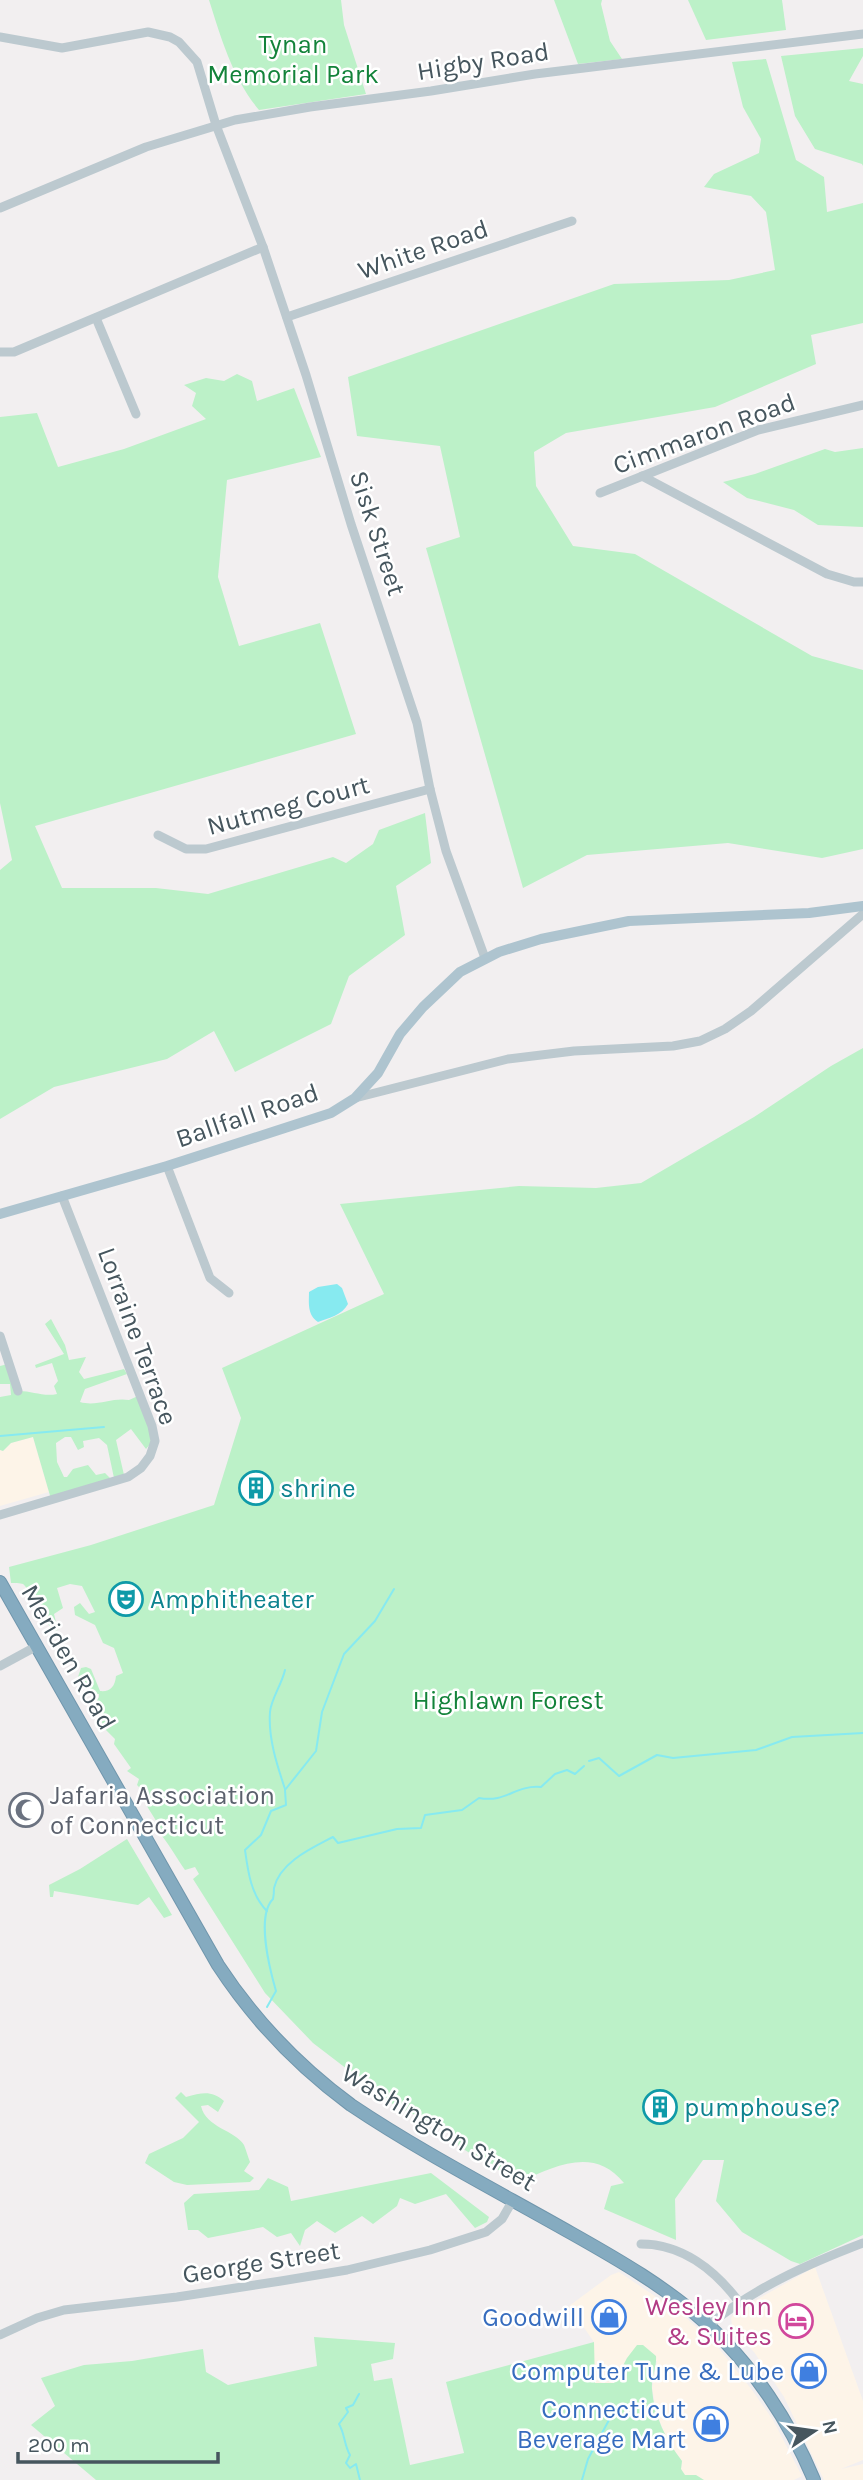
<svg xmlns="http://www.w3.org/2000/svg" width="863" height="2480" font-family="Karla,sans-serif">
  <style>
    .commercial { fill: #fdf4e8 }
    .green { fill: #bcf1c8 }
    .water { fill: #87eaf0 }
    .lines { fill: none; stroke-linecap: round; stroke-linejoin: round }
    .stream { stroke: #87eaf0; stroke-width: 2 }
    .highway-casing { stroke: #7096ac; stroke-width: 14 }
    .minor { stroke: #bcc9cf; stroke-width: 9 }
    .major { stroke: #aec4cf; stroke-width: 10 }
    .highway { stroke: #85abc0; stroke-width: 12 }
    .labels { text-anchor: middle; stroke-width: 5; stroke-linejoin: round; paint-order: stroke }
    .park-label { font-size: 26px; fill: #13833a; stroke: #fff }
    .street-label { font-size: 26px; fill: #46565e; stroke: #fff }
    .culture-label { font-size: 26px; fill: #0d838f; stroke: #fff; text-anchor: start }
    .worship-label { font-size: 26px; fill: #5b616d; stroke: #fff; text-anchor: start }
    .hotel-label { font-size: 26px; fill: #b23c85; stroke: #fff; text-anchor: end }
    .shop-label { font-size: 26px; fill: #366cbe; stroke: #fff; text-anchor: end }
  </style>
  <rect width="100%" height="100%" fill="#f2eff0"/>
  <g class="commercial">
    <path d="M33,1437L49,1492L0,1506V1450L3,1451L11,1443Z"/>
    <path d="M815,2267L863,2401V2460L841,2469L863,2464V2480H824L784,2397L754,2352L734,2331L732,2325L731,2318L736,2311Z"/>
    <path d="M619,2272L683,2315L717,2346L752,2390L773,2420L802,2476L794,2480H704L696,2475L685,2476L681,2469L682,2461L667,2440L657,2414L652,2388L657,2361L627,2358L615,2383L594,2384V2342L569,2306L611,2275Z"/>
  </g>
  <g class="green">
    <path d="M209,0H341L344,25L366,94L259,110C233,79 221,38 209,0Z"/>
    <path d="M554,0H602L601,4L610,41L622,59L578,64Z"/>
    <path d="M688,0H782L786,30L706,40Z"/>
    <path d="M863,48V56L849,81L863,84V166L862,164L815,149L795,116L781,56Z"/>
    <path d="M766,59L796,160L824,177L827,212L863,203V323L811,335L816,364L715,407L566,433L534,452L536,486L573,546L635,554L812,656L863,670V849L822,858L728,843L587,855L523,888L426,548L460,537L440,446L357,436L348,377L614,284L729,280L775,270L766,212L751,196L704,187L714,174L759,153L761,139L743,107L732,62Z"/>
    <path d="M237,374L252,381L257,401L294,388L321,457L227,480L218,577L239,646L320,623L356,734L35,826L62,888H156L208,894L333,857L346,863L373,844L379,830L425,813L431,863L396,886L405,935L349,976L331,1024L235,1072L214,1031L167,1059L54,1087L0,1119V870L12,860L0,803V417L37,413L58,467L124,449L206,419L192,406L196,393L184,385L206,378L224,381Z"/>
    <path d="M863,448V527L818,525L794,510L747,498L723,482L755,474L825,449L835,452Z"/>
    <path d="M863,1048V2235L800,2264L791,2261L742,2232L716,2201L724,2160H703L675,2199L676,2240L604,2209L611,2186L624,2183C594,2146 556,2166 519,2182L458,2146L459,2136L394,2105L313,2043L265,1993L193,1879L199,1874L195,1867L185,1870C177,1859 171,1847 162,1836L163,1832L145,1803L144,1798L147,1795L137,1785L139,1779L127,1771L131,1768L114,1744L115,1739L102,1726C103,1720 99,1707 95,1703L99,1697V1694H88L86,1686L80,1682L78,1677L81,1668L86,1667L91,1669L100,1691C110,1692 115,1687 116,1676L123,1673L114,1648L103,1643L95,1625L75,1615L74,1607L80,1603L89,1614L95,1612L82,1586L70,1584L57,1588L63,1608L54,1614L58,1630L53,1631C48,1624 27,1586 23,1584C21,1583 13,1583 11,1583L9,1567L91,1545L214,1505L241,1418L222,1368L384,1294L340,1204L519,1186L596,1188L641,1183L754,1117L831,1066Z"/>
    <path d="M51,1319L65,1345L69,1360L86,1357L79,1372L84,1379L124,1369L127,1374L85,1389L80,1402C97,1407 112,1397 129,1400L138,1396L150,1430L151,1443L146,1449L131,1429L116,1440L124,1475L114,1478L107,1445L99,1438L83,1441L84,1447L78,1450L71,1437H65L56,1443L57,1462L64,1477H67L73,1469L88,1465L96,1475L105,1473L112,1480L51,1499L33,1437L11,1443L3,1451L0,1450V1397L11,1395L10,1384H0V1366L8,1364L19,1391C32,1391 44,1397 57,1394L54,1386L58,1381L52,1363L36,1368L35,1365L64,1354L45,1324Z"/>
    <path d="M127,1839L172,1915L164,1918L149,1897L138,1905L54,1891L53,1897H50L49,1885L80,1869Z"/>
    <path d="M181,2092L186,2097C202,2093 211,2090 224,2101L218,2112L208,2105L201,2106C206,2128 235,2130 244,2145C246,2150 248,2157 250,2162L244,2171L254,2178L250,2182L187,2185L174,2182L145,2163L149,2154L183,2138L199,2122L175,2098Z"/>
    <path d="M431,2173L489,2217L487,2222L475,2228L446,2194L415,2204L400,2198L397,2206L373,2224L362,2216L335,2233L317,2221L305,2230L300,2246L291,2233L277,2237L263,2227L208,2238L198,2230H188L184,2203L194,2194L259,2190L268,2178L288,2187L291,2201Z"/>
    <path d="M314,2337L395,2343L393,2359L371,2364L374,2381L392,2378L410,2465L464,2453L446,2382L594,2342L595,2383H614L627,2358L637,2345H643L656,2356C657,2367 651,2378 652,2389C654,2416 666,2440 682,2461L681,2469L685,2475H696L704,2480H96L31,2425L55,2406L41,2378L84,2365L132,2361L203,2349L206,2372L228,2385L317,2366Z"/>
  </g>
  <path class="water" d="M337,1284L342,1288L348,1304C342,1315 329,1318 318,1322C307,1315 309,1302 309,1292L318,1287Z"/>
  <g class="lines">
    <g class="stream">
      <path d="M0,1436L104,1427"/>
      <path d="M589,1761L599,1758L619,1776L657,1755L673,1758L756,1750L792,1737L863,1733"/>
      <path d="M285,1789C277,1765 268,1738 270,1712C271,1699 282,1684 285,1670"/>
      <path d="M267,1911C251,1895 248,1872 245,1850L261,1835L271,1811L286,1805L285,1790L316,1751L322,1712L344,1654L375,1621L394,1589"/>
      <path d="M267,2007L276,1991C270,1970 256,1916 273,1899C274,1895 274,1892 274,1888C280,1862 312,1848 333,1837L338,1843L397,1829L421,1828L425,1815L462,1810L479,1798C507,1803 514,1785 541,1787L555,1774L567,1770L575,1774L584,1766"/>
      <path d="M359,2394L353,2405L346,2408L348,2412L339,2424C345,2434 344,2445 350,2455L346,2463L350,2468L356,2464L360,2480"/>
      <path d="M582,2480L588,2459L609,2420"/>
    </g>
    <g class="highway-casing">
      <path id="highway" d="M0,1582L218,1965C254,2020 298,2066 351,2105C421,2152 497,2191 571,2233C619,2260 666,2287 707,2324C753,2366 790,2422 814,2480"/>
    </g>
    <g class="minor">
      <path d="M0,37L62,48L148,32L170,37L179,42L197,62L216,125L263,247L306,375L351,524L417,723L430,789L446,851L485,958"/>
      <path d="M0,208L146,147L235,120L310,107L431,91L535,74L863,34"/>
      <path d="M287,317L572,221"/>
      <path d="M96,318L136,414"/>
      <path d="M0,352H14L263,247"/>
      <path d="M642,476L827,574L854,582H863"/>
      <path d="M600,493L758,430L863,405"/>
      <path d="M158,835L186,849H206L430,789"/>
      <path d="M355,1098L508,1059L574,1051L673,1046L700,1041L725,1029L751,1011L863,914"/>
      <path d="M167,1166L210,1278L229,1293"/>
      <path d="M0,1336L18,1391"/>
      <path d="M0,1515L128,1477L141,1468L150,1456L155,1441L152,1426L62,1196"/>
      <path d="M0,1666L37,1646"/>
      <path d="M641,2244C682,2244 715,2270 739,2302"/>
      <path d="M709,2325C754,2288 808,2264 863,2243"/>
      <path d="M0,2335L37,2318L64,2310L177,2297L281,2281L347,2270L430,2250L486,2232L502,2219L513,2200"/>
    </g>
    <path class="major" d="M0,1214L167,1166L331,1113L355,1098L378,1073L400,1034L423,1007L460,972L499,952L541,939L629,921L809,913L863,906"/>
    <use href="#highway" class="highway"/>
  </g>
  <defs>
    <g id="building-ring" transform="scale(1.75)"><circle r="9.5" fill="#fff" stroke="#0f9aa8" stroke-width="1.5"/><path d="M-4-6H4V6H1V3H-1V6H-4ZM-2.5-4.3h1.7v1.8h-1.7ZM.8-4.3h1.7v1.8H.8ZM-2.5-1h1.7V.8h-1.7ZM.8-1h1.7V.8H.8Z" fill="#0f9aa8"/></g>
    <g id="theatre-ring" transform="scale(1.75)"><circle r="9.5" fill="#fff" stroke="#0f9aa8" stroke-width="1.5"/><path d="M-5-5.5Q0-4 5-5.5V0Q5 5 0 6Q-5 5-5 0ZM-3.3-2.5H-1v1.5H-3.3ZM1-2.5H3.3v1.5H1ZM-2.8 1Q0 5.5 2.8 1Z" fill="#0f9aa8"/></g>
    <g id="mosque-ring" transform="scale(1.75)"><circle r="9.5" fill="#fff" stroke="#6b7280" stroke-width="1.5"/><path d="M3.5-4.9A6 6 0 1 0 3.5 4.9A5 5 0 1 1 3.5-4.9Z" fill="#6b7280"/></g>
    <g id="shop-ring" transform="scale(1.75)"><circle r="9.5" fill="#fff" stroke="#3f7fe0" stroke-width="1.5"/><path d="M-5-2.5h2.3a2.7 3.5 0 0 1 5.4 0H5L5.5 6h-11ZM-1.5-2.5h3a1.5 2.3 0 0 0-3 0Z" fill="#3f7fe0"/></g>
    <g id="hotel-ring" transform="scale(1.75)"><circle r="9.5" fill="#fff" stroke="#d1479c" stroke-width="1.5"/><path d="M-6-4.5h1.5V1H6V5H4.5V3h-9V5H-6ZM-4 0a1.8 1.8 0 1 1 3.6 0ZM.5 0V-2.5h3Q6-2.5 6 0Z" fill="#d1479c"/></g>
  </defs>
  <g fill-rule="evenodd">
    <use href="#building-ring" x="256" y="1488"/>
    <use href="#theatre-ring" x="126" y="1599"/>
    <use href="#mosque-ring" x="26" y="1810"/>
    <use href="#building-ring" x="660" y="2107"/>
    <use href="#shop-ring" x="609" y="2317"/>
    <use href="#hotel-ring" x="796" y="2321"/>
    <use href="#shop-ring" x="809" y="2371"/>
    <use href="#shop-ring" x="711" y="2424"/>
  </g>
  <g class="labels">
    <g class="park-label">
      <text x="293" y="53">Tynan<tspan x="293" dy="30">Memorial Park</tspan></text>
      <text x="508" y="1709">Highlawn Forest</text>
    </g>
    <g class="street-label">
      <text transform="translate(483 61) rotate(-9)" y="9">Higby Road</text>
      <text transform="translate(423 249) rotate(-19)" y="9">White Road</text>
      <text transform="translate(704 433) rotate(-20)" y="9">Cimmaron Road</text>
      <text transform="translate(378 533) rotate(72)" y="9">Sisk Street</text>
      <text transform="translate(288 805) rotate(-15)" y="9">Nutmeg Court</text>
      <text transform="translate(247 1115) rotate(-19)" y="9">Ballfall Road</text>
      <text transform="translate(138 1336) rotate(70)" y="9">Lorraine Terrace</text>
      <text transform="translate(69 1657) rotate(60)" y="9">Meriden Road</text>
      <text transform="translate(439 2127) rotate(31)" y="9">Washington Street</text>
      <text transform="translate(261 2262) rotate(-9)" y="9">George Street</text>
    </g>
    <g class="culture-label">
      <text x="280" y="1497">shrine</text>
      <text x="150" y="1608">Amphitheater</text>
      <text x="684" y="2116">pumphouse?</text>
    </g>
    <g class="worship-label">
      <text x="50" y="1804">Jafaria Association<tspan x="50" dy="30">of Connecticut</tspan></text>
    </g>
    <g class="hotel-label">
      <text x="772" y="2315">Wesley Inn<tspan x="772" dy="30">&amp; Suites</tspan></text>
    </g>
    <g class="shop-label">
      <text x="584" y="2326">Goodwill</text>
      <text x="784" y="2380">Computer Tune &amp; Lube</text>
      <text x="686" y="2418">Connecticut<tspan x="686" dy="30">Beverage Mart</tspan></text>
    </g>
  </g>
  <g transform="translate(814 2431) rotate(77)" stroke="#ffffff" stroke-width="5" paint-order="stroke">
  <path d="M0-5L12 26L0 18L-12 26Z" fill="#46565e"/>
  <text y="-10" font-size="19" font-weight="bold" text-anchor="middle" fill="#46565e">N</text>
  </g>
  <path d="M18 2452v10h200v-10" fill="none" stroke="#46565e" stroke-width="3.5"/>
  <text x="28" y="2452" font-size="21" fill="#46565e" stroke="#ffffff" stroke-width="5" paint-order="stroke">200 m</text>
</svg>
